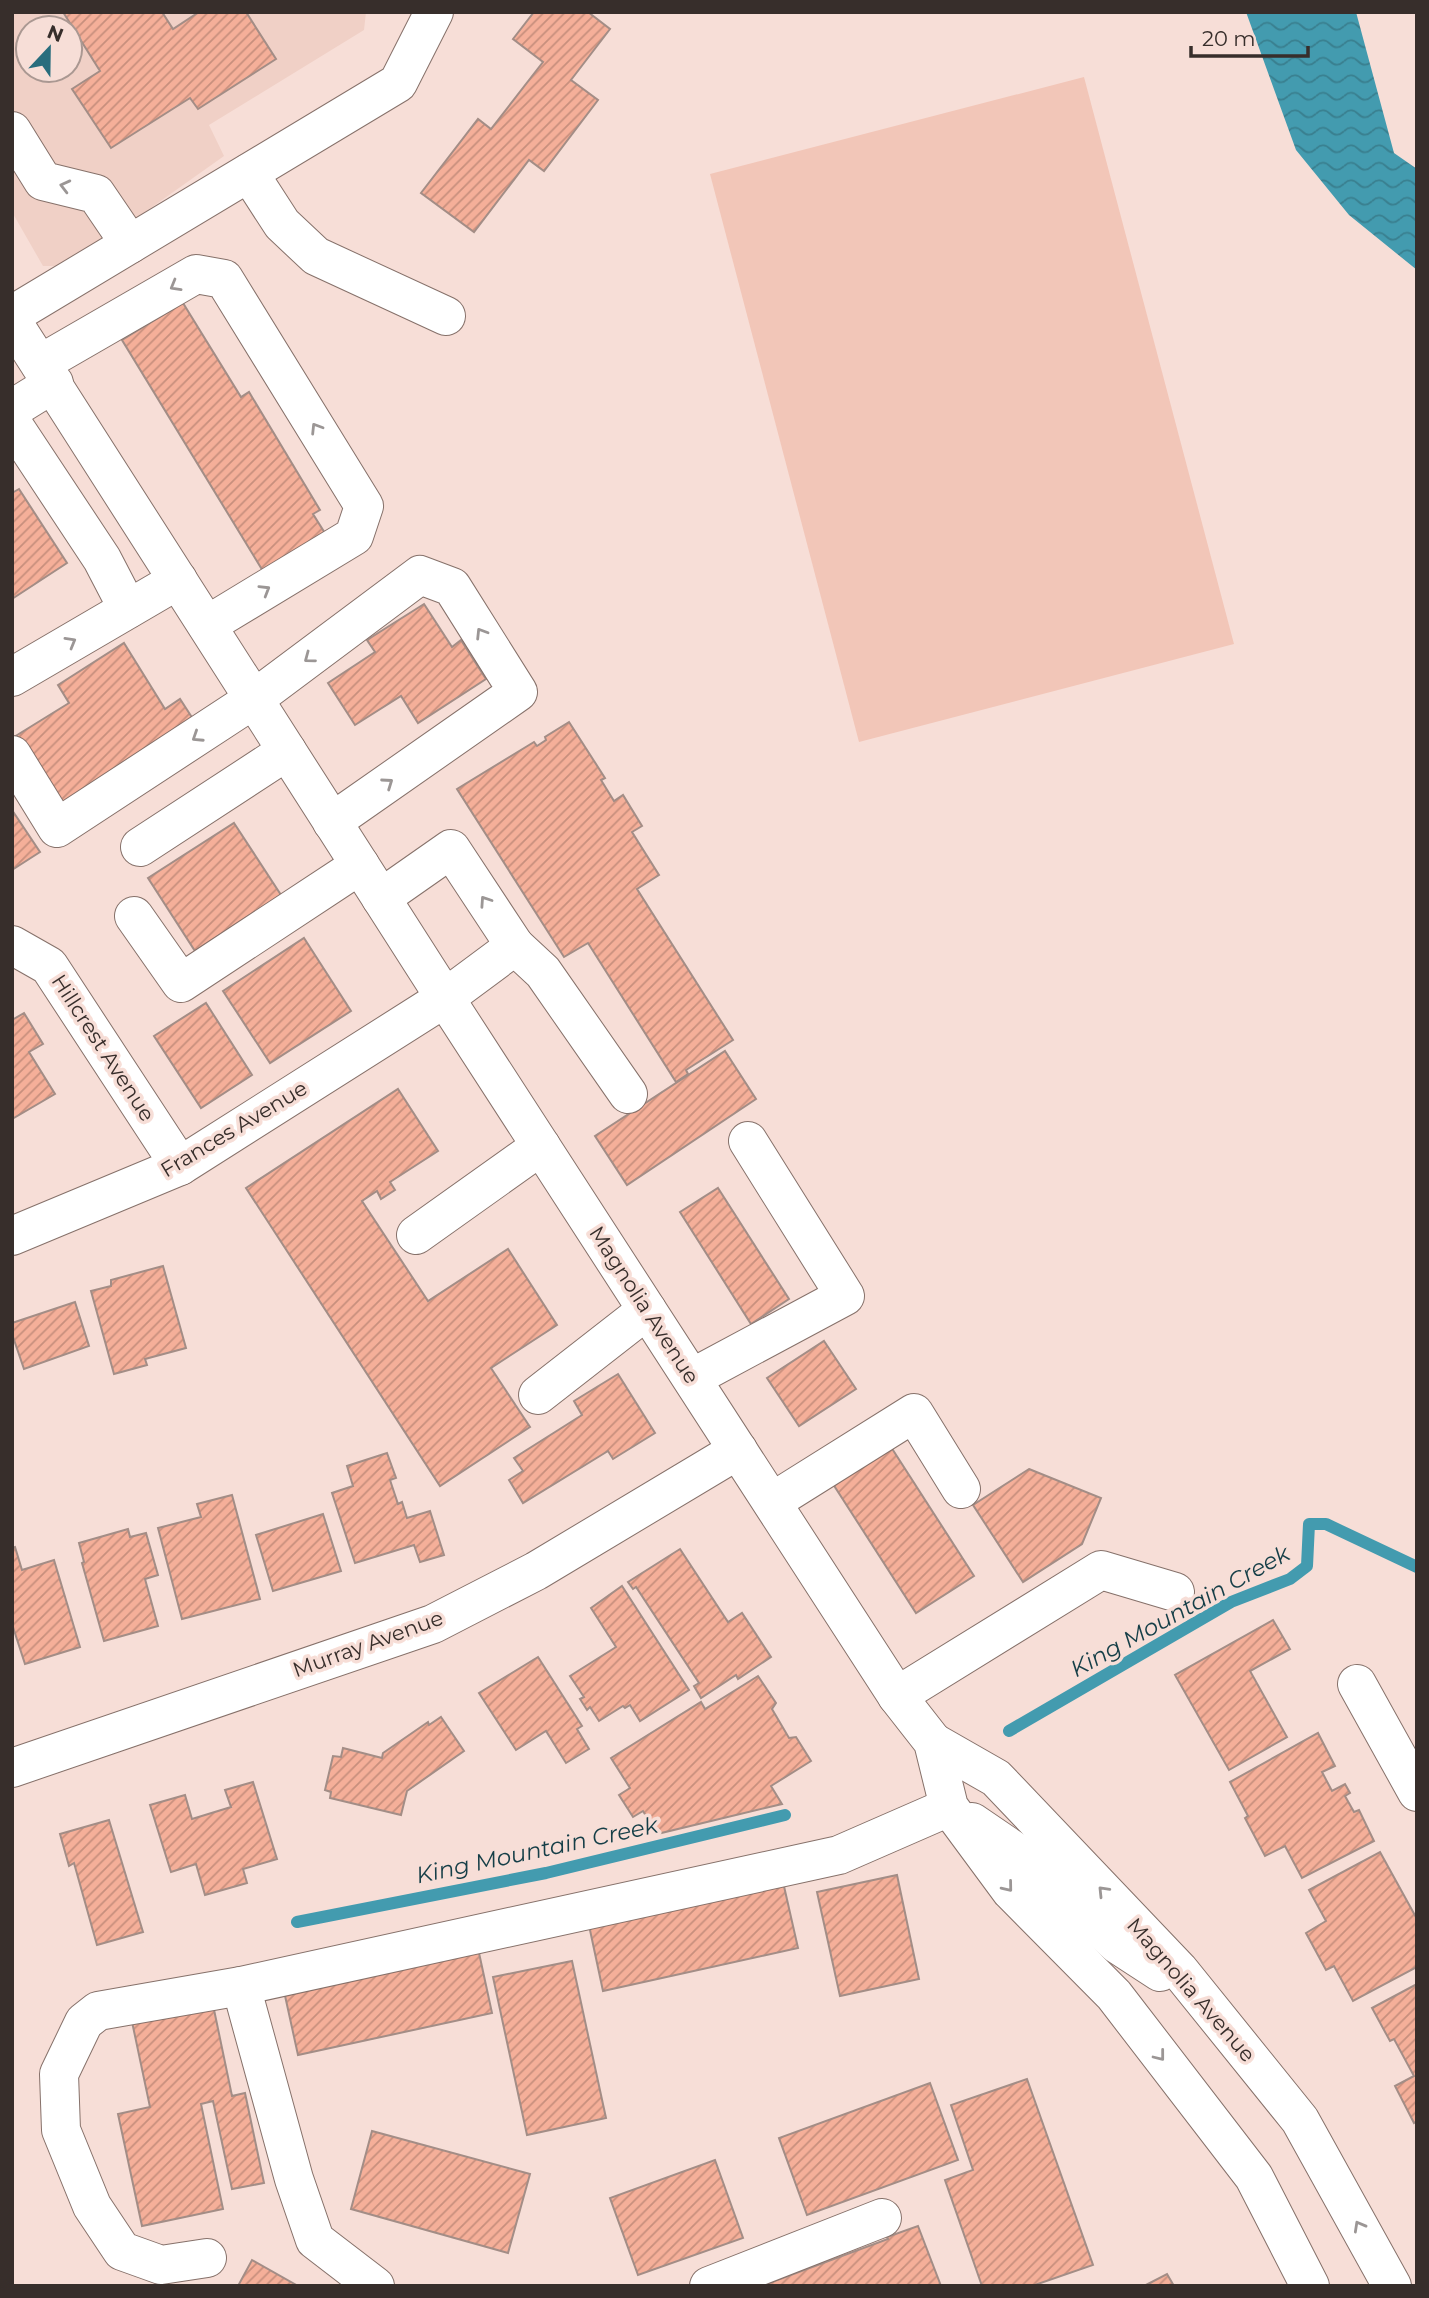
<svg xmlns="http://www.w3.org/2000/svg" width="1429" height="2298" font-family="Montserrat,sans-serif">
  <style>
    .built { fill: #f0d0c6; fill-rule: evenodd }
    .pitch { fill: #f2c6b8 }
    .water { fill: url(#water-waves) }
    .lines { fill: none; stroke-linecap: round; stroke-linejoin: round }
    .stream { stroke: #439baf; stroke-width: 12 }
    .building { fill: url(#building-hatch); stroke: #a38d86; stroke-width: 2 }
    .minor-casing { stroke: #86716a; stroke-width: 40 }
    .major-casing { stroke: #86716a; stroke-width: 40 }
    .minor { stroke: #fff; stroke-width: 38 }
    .major { stroke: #fff; stroke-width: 38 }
    .oneway { stroke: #9b9695 }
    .labels { text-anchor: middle; stroke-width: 7; stroke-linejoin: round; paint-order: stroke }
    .street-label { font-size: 21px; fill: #372e2b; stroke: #f7ded7 }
    .water-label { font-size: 23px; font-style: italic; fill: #153e47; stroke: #f7ded7 }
  </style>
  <defs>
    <pattern id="water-waves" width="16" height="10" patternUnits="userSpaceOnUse" patternTransform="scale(1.75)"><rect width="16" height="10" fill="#439baf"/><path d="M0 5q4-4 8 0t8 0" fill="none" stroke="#397f8f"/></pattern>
    <pattern id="building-hatch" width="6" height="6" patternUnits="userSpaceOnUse" patternTransform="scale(1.75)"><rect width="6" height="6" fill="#f5af99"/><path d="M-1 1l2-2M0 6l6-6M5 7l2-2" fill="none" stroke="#c78f7d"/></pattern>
  </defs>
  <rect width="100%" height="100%" fill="#f7ded7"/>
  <path class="built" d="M12,12H366L364,30L209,125L224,156L69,266H43L12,212ZM28,28H70V70H28Z"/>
  <path class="pitch" d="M1084,77L1234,644L859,742L710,174Z"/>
  <path class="water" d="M1246,12H1356L1394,153L1417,169V270L1349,215L1296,150Z"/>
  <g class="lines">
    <g class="stream">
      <path d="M1009,1731L1231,1602L1290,1579L1307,1566L1309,1524H1326L1417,1567"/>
      <path d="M297,1922L546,1873L785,1815"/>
    </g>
  </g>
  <g class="building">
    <path d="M63,12H162L173,29L199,12H246L276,59L198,109L190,98L111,148L72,89L100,71Z"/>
    <path d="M534,12H588L610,29L571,80L598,100L544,171L529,160L474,232L421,193L478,119L491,129L543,62L513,39Z"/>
    <path d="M183,303L241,397L249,392L320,510L313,514L328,538L266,576L122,340Z"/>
    <path d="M19,489L67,563L12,599V493Z"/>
    <path d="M424,604L452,647L461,640L486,679L418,723L401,696L355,725L328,683L375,652L367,640Z"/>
    <path d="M124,643L165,709L180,699L193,719L62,812L14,737L69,703L58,685Z"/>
    <path d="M569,722L605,778L601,780L614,801L623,795L642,826L632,832L659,875L637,889L733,1040L686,1070L688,1074L676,1082L588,943L564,957L457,789L534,742L537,746L546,740L545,737Z"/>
    <path d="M12,810L40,852L12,870Z"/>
    <path d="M234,823L281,895L195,951L148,878Z"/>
    <path d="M304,938L351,1011L270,1063L223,991Z"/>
    <path d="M206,1003L252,1075L201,1108L154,1036Z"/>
    <path d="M24,1013L43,1044L29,1052L55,1094L12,1119V1020Z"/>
    <path d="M725,1051L756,1099L627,1185L595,1136Z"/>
    <path d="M398,1089L438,1151L390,1182L395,1190L381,1199L377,1191L362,1201L428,1301L508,1249L557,1325L491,1368L530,1427L440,1486L246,1188Z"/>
    <path d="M718,1188L789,1299L751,1324L680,1212Z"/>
    <path d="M163,1266L186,1348L145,1359L147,1365L114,1374L91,1291L111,1286V1280Z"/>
    <path d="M75,1302L89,1346L24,1369L12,1334V1323Z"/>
    <path d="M824,1341L856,1389L799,1426L767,1378Z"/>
    <path d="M618,1374L655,1433L613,1459L608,1451L523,1503L509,1480L523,1471L514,1458L582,1415L574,1401Z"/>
    <path d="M891,1447L974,1576L916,1613L833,1484Z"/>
    <path d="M387,1453L396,1478L390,1480L398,1504L402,1502L407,1518L430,1511L444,1555L420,1562L414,1545L355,1563L332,1493L353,1486L347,1466Z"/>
    <path d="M1029,1469L1101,1498L1082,1544L1023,1582L973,1505Z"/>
    <path d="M232,1495L260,1599L182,1619L158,1528L201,1517L197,1504Z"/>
    <path d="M323,1514L341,1571L273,1591L256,1535Z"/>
    <path d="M128,1529L130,1537L146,1533L158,1575L145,1579L158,1626L104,1641L82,1563L84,1562L79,1543Z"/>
    <path d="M15,1547L22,1570L54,1560L80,1647L25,1664L12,1624V1548Z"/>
    <path d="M680,1549L728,1622L742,1613L771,1657L738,1679L736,1675L701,1698L694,1686L699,1683L636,1587L633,1589L628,1582Z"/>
    <path d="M622,1586L689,1690L640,1721L630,1705L625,1708L623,1706L599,1721L590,1707L587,1710L580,1699L584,1697L570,1676L616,1647L591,1608Z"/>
    <path d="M1273,1620L1290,1649L1250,1671L1287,1737L1229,1770L1175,1675Z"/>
    <path d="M538,1657L582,1726L577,1729L589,1749L566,1763L546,1731L516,1750L479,1693Z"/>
    <path d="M758,1676L776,1703L772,1709L789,1738L796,1737L811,1761L771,1786L782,1804L657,1834L643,1811L633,1817L619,1795L630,1788L611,1758L701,1702L705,1709Z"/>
    <path d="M441,1717L464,1751L407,1791L401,1815L330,1798L331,1792L325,1790L333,1756L341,1757L343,1748L382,1758L383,1753L428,1722L429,1725Z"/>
    <path d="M1318,1733L1335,1766L1322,1772L1332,1791L1345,1784L1350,1793L1345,1796L1354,1812L1359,1810L1374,1841L1302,1878L1285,1846L1265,1856L1245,1818L1248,1816L1230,1782Z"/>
    <path d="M253,1782L277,1859L243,1869L247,1883L205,1895L196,1864L171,1872L150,1805L185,1795L192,1819L231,1807L225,1790Z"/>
    <path d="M109,1820L143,1932L97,1945L74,1863L69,1866L60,1834Z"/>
    <path d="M1380,1852L1417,1919V1967L1353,2001L1334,1966L1326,1970L1306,1933L1326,1921L1309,1890Z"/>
    <path d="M781,1873L798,1948L603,1991L587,1916Z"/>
    <path d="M897,1875L919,1979L840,1996L817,1892Z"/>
    <path d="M476,1939L492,2013L298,2055L282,1982Z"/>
    <path d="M572,1961L606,2118L527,2135L493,1977Z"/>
    <path d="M1417,1984V2121L1414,2123L1395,2086L1414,2076L1394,2039L1390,2041L1372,2008Z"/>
    <path d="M212,2000L232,2096L245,2093L264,2183L232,2189L213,2101L201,2104L223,2209L142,2226L118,2114L150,2107L131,2017Z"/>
    <path d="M1027,2079L1093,2265L1032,2286H982L945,2180L973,2170L951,2105Z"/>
    <path d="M930,2083L958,2160L807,2215L779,2138Z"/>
    <path d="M372,2131L530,2174L508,2253L351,2209Z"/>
    <path d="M715,2160L743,2238L638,2275L610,2198Z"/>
    <path d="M918,2226L941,2286H761L888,2239L887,2237Z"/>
    <path d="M252,2260L298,2286H238Z"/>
    <path d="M1167,2274L1174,2286H1144Z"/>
  </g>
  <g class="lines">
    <g class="minor-casing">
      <g id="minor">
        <path d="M12,131L43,181L96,194L130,244"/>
        <path d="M249,173L282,224L316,256L446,316"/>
        <path d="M12,315L398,83L434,12"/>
        <path d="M40,364L196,274L224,279L364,506L354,536L207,625"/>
        <path d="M12,409L54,383"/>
        <path d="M12,423L102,559L128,609"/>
        <path d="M12,677L178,580"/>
        <path d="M12,755L57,828L254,699L420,575L452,587L518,692L332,822"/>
        <path d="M140,847L287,751"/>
        <path d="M134,916L181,983L360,865"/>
        <path d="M12,945L49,966L180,1166"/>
        <path d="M515,946L543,972L628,1094"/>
        <path d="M416,1235L541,1146"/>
        <path d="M12,1236L180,1166L445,998L515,946L451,849L381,898"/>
        <path d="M692,1378L845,1296L748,1141"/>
        <path d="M538,1395L647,1310"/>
        <path d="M772,1502L914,1413L961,1489"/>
        <path d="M1357,1684L1417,1792"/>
        <path d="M897,1696L1101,1570L1175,1592"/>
        <path d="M12,1768L433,1624L536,1571L738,1450"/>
        <path d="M241,1986L294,2179L315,2240L375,2286"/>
        <path d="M207,2258L161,2265L122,2251L92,2206L61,2130L59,2074L84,2022L98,2011L241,1986L839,1855L949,1807"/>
        <path d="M709,2286L882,2218"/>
      </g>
    </g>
    <g class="major-casing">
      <g id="major">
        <path d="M12,321L445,998L897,1696L933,1742L949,1807L1011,1891L1114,1995L1254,2177L1310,2286"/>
        <path d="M933,1742L996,1778L1179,1970L1300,2120L1392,2286"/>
        <path d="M972,1822L1016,1852L1117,1944L1160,1972"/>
      </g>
    </g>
    <use href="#minor" class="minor"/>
    <use href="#major" class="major"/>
  </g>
  <defs><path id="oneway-chevron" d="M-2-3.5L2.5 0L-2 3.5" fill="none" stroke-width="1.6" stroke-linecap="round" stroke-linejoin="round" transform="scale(1.75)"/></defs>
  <g class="oneway">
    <use href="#oneway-chevron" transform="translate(65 186) rotate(-166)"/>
    <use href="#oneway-chevron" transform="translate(175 286) rotate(150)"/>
    <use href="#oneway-chevron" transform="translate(316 428) rotate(-122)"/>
    <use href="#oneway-chevron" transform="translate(265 590) rotate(-31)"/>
    <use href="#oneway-chevron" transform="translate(481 633) rotate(-122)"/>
    <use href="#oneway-chevron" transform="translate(71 642) rotate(-30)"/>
    <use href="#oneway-chevron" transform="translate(309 658) rotate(143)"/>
    <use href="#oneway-chevron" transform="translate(197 737) rotate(147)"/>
    <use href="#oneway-chevron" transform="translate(388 783) rotate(-35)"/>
    <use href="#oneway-chevron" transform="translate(485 901) rotate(-124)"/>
    <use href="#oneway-chevron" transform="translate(1008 1887) rotate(51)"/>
    <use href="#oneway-chevron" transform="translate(1103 1891) rotate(-134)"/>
    <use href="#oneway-chevron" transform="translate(1160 2056) rotate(52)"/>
    <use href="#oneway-chevron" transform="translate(1359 2226) rotate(-119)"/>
  </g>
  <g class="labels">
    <g class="street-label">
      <text transform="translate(103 1048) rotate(57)" y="7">Hillcrest Avenue</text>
      <text transform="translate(234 1129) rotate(-31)" y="7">Frances Avenue</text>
      <text transform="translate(644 1305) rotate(57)" y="7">Magnolia Avenue</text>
      <text transform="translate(368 1644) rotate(-20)" y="7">Murray Avenue</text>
      <text transform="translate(1191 1990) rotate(49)" y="7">Magnolia Avenue</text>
    </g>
    <g class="water-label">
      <text transform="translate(1180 1611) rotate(-29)" y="8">King Mountain Creek</text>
      <text transform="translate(537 1850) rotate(-12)" y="8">King Mountain Creek</text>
    </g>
  </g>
  <rect width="1429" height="2298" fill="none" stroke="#372e2b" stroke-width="28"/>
  <g transform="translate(49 49) rotate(22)"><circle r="33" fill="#f7ded7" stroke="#aa9892" stroke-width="2"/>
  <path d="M0-5L12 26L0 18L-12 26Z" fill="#286d7d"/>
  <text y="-10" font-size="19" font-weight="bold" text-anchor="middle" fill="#372e2b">N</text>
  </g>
  <path d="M1191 46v10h117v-10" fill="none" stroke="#372e2b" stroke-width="3.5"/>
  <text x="1202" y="46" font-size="21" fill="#372e2b" stroke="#f7ded7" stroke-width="5" paint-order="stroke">20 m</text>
</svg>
